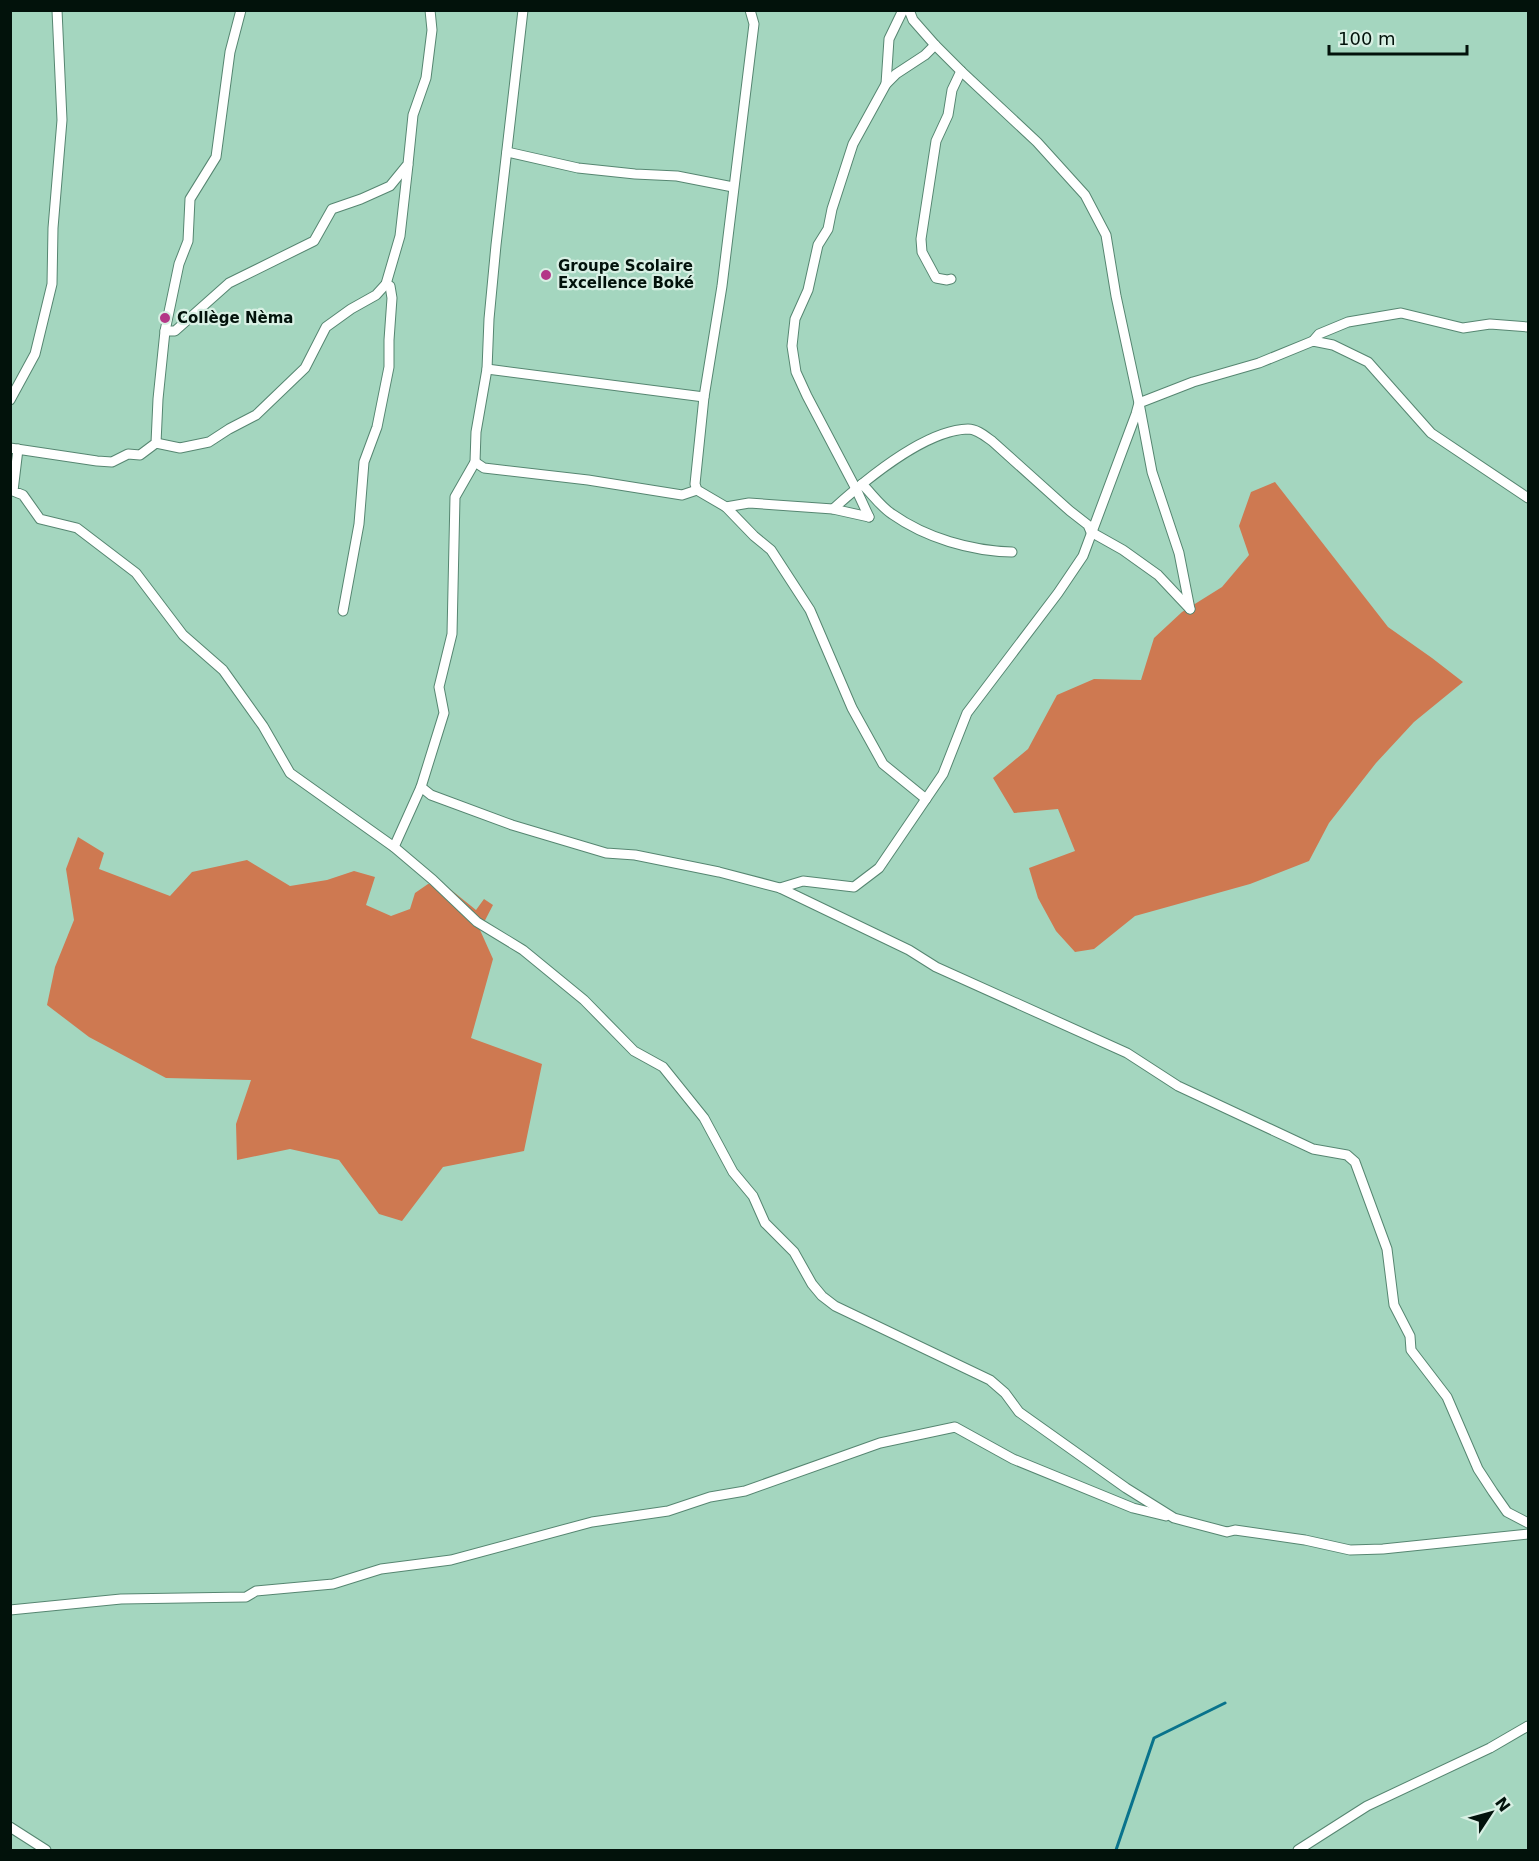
<svg xmlns="http://www.w3.org/2000/svg" width="1539" height="1861" font-family="'DejaVu Sans',sans-serif">
  <style>
    .forest { fill: #ce7951 }
    .lines { fill: none; stroke-linecap: round; stroke-linejoin: round }
    .stream { stroke: #09738c; stroke-width: 3 }
    .street-casing { stroke: #568671; stroke-width: 11 }
    .street { stroke: #fff; stroke-width: 9 }
    .poi-dot { fill: #b33787; stroke: #d8f0e4; stroke-width: 2 }
    .labels { text-anchor: middle; stroke-width: 4.5; stroke-linejoin: round; paint-order: stroke }
    .poi-label { font-size: 15px; font-weight: bold; fill: #02120b; stroke: #d8f0e4; text-anchor: start }
  </style>
  <rect width="100%" height="100%" fill="#a4d6bf"/>
  <g class="forest">
    <path d="M1275,482L1388,627L1432,658L1463,682L1414,722L1376,763L1329,823L1309,861L1250,884L1135,916L1094,949L1075,952L1056,931L1038,898L1029,868L1075,851L1058,809L1014,813L993,778L1028,749L1057,695L1094,679L1141,680L1154,638L1182,612L1222,587L1249,555L1239,526L1251,492Z"/>
    <path d="M78,837L104,853L99,869L170,896L192,872L247,860L290,886L327,880L354,871L375,877L366,905L391,916L410,909L415,893L428,884L445,885L476,910L484,899L493,905L480,930L493,959L471,1038L542,1064L524,1151L443,1167L402,1221L379,1214L339,1160L290,1149L237,1160L236,1124L251,1080L166,1078L89,1037L47,1005L55,967L74,920L66,869Z"/>
  </g>
  <g class="lines">
    <path class="stream" d="M1116,1850L1154,1738L1225,1703"/>
    <g class="street-casing">
      <g id="street">
        <path d="M750,10L754,24L722,286L704,397L695,484L697,490L726,507L754,536L771,550L810,610L852,708L883,764L926,799"/>
        <path d="M886,84L889,39L903,10"/>
        <path d="M507,152L578,168L635,174L677,176L733,187"/>
        <path d="M951,279L947,280L936,278L922,252L921,239L936,141L948,115L952,90L961,71"/>
        <path d="M165,331H175L229,283L314,241L332,209L361,199L390,186L408,164L413,115L426,78L432,30L430,10"/>
        <path d="M1313,341L1319,334L1348,322L1401,313L1463,328L1490,324L1528,327"/>
        <path d="M487,369L704,397"/>
        <path d="M10,400L35,354L52,284L53,228L62,120L57,10"/>
        <path d="M156,443L180,448L209,442L229,429L256,415L305,368L326,327L351,309L376,295L386,284L400,236L408,165"/>
        <path d="M10,448L97,461L112,462L128,454L140,455L156,443L158,399L165,331L179,264L188,241L190,199L216,157L230,52L241,10"/>
        <path d="M18,449L13,491L23,495L40,519L77,528L136,573L183,635L223,670L263,726L290,773L394,847L433,880L477,922L523,950L584,1000L634,1051L663,1067L704,1118L733,1172L753,1196L765,1223L794,1252L812,1284L822,1296L835,1306L990,1380L1005,1393L1019,1412L1126,1488L1174,1518L1227,1532L1235,1530L1305,1540L1350,1550L1383,1549L1528,1534"/>
        <path d="M475,462L484,468L588,480L682,495L697,490"/>
        <path d="M862,484C872,494 881,507 892,514C926,538 971,551 1012,552"/>
        <path d="M726,507L749,503L833,509L869,517"/>
        <path d="M833,509C864,481 925,430 968,429C977,429 985,436 992,441L1070,511L1088,525L1091,532L1123,550L1158,575L1190,609"/>
        <path d="M869,517L856,489L807,396L796,372L792,346L795,319L808,290L818,245L828,229L832,209L853,144L886,84L896,74L925,55L935,45"/>
        <path d="M1190,609L1179,553L1152,472L1139,403L1193,382L1259,363L1313,341L1333,345L1368,362L1431,433L1528,498"/>
        <path d="M343,611L359,524L364,462L377,427L389,367V340L392,298L390,286L386,284"/>
        <path d="M421,787L431,795L512,825L606,853L635,855L719,872L780,888L909,950L936,967L1127,1053L1178,1086L1313,1149L1347,1155L1355,1162L1387,1249L1394,1305L1410,1336L1411,1350L1447,1397L1478,1469L1493,1492L1507,1512L1528,1523"/>
        <path d="M394,847L421,787L444,713L439,687L452,634L455,497L475,462L476,432L487,369L489,319L496,245L523,10"/>
        <path d="M780,888L803,881L854,887L879,868L943,774L967,713L1058,593L1083,556L1136,414L1139,403L1116,296L1106,235L1085,195L1037,142L961,71L935,45L913,20L909,10"/>
        <path d="M10,1610L121,1599L246,1597L256,1591L333,1584L381,1569L451,1560L592,1522L668,1511L710,1497L745,1491L880,1443L955,1427L1013,1459L1133,1508L1166,1516"/>
        <path d="M10,1827L46,1850"/>
        <path d="M1298,1850L1367,1806L1490,1748L1528,1726"/>
      </g>
    </g>
    <use href="#street" class="street"/>
  </g>
  <g class="poi-dot">
    <circle cx="546" cy="275" r="6"/>
    <circle cx="165" cy="318" r="6"/>
  </g>
  <g class="labels">
    <g class="poi-label">
      <text x="558" y="271">Groupe Scolaire<tspan x="558" dy="17">Excellence Boké</tspan></text>
      <text x="177" y="323">Collège Nèma</text>
    </g>
  </g>
  <rect width="1539" height="1861" fill="none" stroke="#02120b" stroke-width="24"/>
  <g transform="translate(1491 1813) rotate(54)" stroke="#d8f0e4" stroke-width="4.5" paint-order="stroke">
  <path d="M0-4.5L10 22L0 15L-10 22Z" fill="#02120b"/>
  <text y="-9" font-size="16" font-weight="bold" text-anchor="middle" fill="#02120b">N</text>
  </g>
  <path d="M1329 45v9h138v-9" fill="none" stroke="#02120b" stroke-width="3"/>
  <text x="1338" y="45" font-size="18" fill="#02120b" stroke="#d8f0e4" stroke-width="4.5" paint-order="stroke">100 m</text>
</svg>
